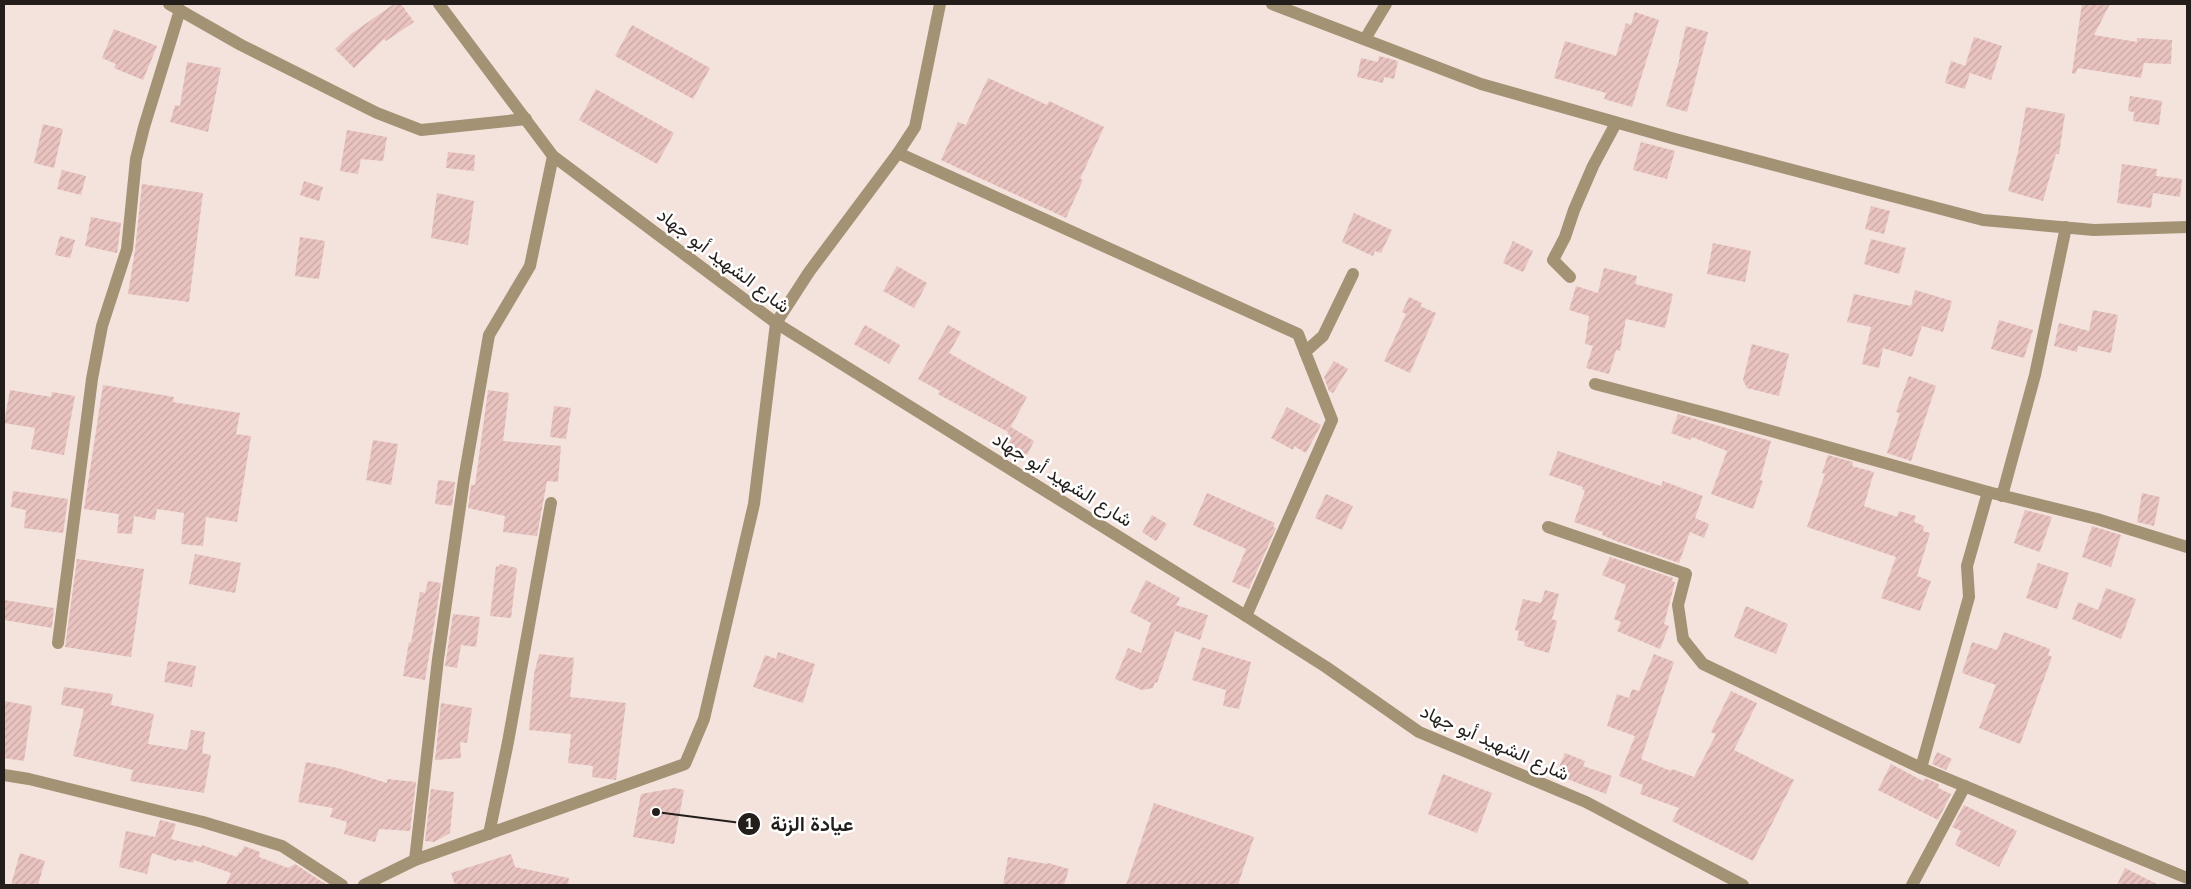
<svg xmlns="http://www.w3.org/2000/svg" width="2191" height="889" font-family="Mulish,Vazirmatn,sans-serif">
  <style>
    .building { fill: url(#building-hatch) }
    .lines { fill: none; stroke-linecap: round; stroke-linejoin: round }
    .minor { stroke: #a49275; stroke-width: 12 }
    .labels { text-anchor: middle; stroke-width: 5; stroke-linejoin: round; paint-order: stroke }
    .street-label { font-size: 19px; fill: #231e1b; stroke: #fff }
    .leader { fill: none; stroke: #231e1b; stroke-width: 2 }
    .callout-dot { fill: #231e1b; stroke: #fff; stroke-width: 2 }
    .mark-label { font-size: 15px; text-anchor: middle; font-weight: bold; fill: #fff }
    .callout-label { font-size: 20px; text-anchor: middle; font-weight: bold; fill: #231e1b; stroke: #fff; stroke-width: 5; stroke-linejoin: round; paint-order: stroke }
  </style>
  <defs>
    <pattern id="building-hatch" width="6" height="6" patternUnits="userSpaceOnUse" patternTransform="scale(1.25)"><rect width="6" height="6" fill="#e9c3c0"/><path d="M-1 1l2-2M0 6l6-6M5 7l2-2" fill="none" stroke="#c8a7a4"/></pattern>
  </defs>
  <rect width="100%" height="100%" fill="#f3e3dc"/>
  <g class="building">
    <path d="M394,4H401L414,22L386,41L384,39L354,68L335,49L351,34Z"/>
    <path d="M2082,4H2110L2094,35L2137,42V38L2172,40L2171,64L2144,63L2141,78L2078,68L2075,74L2072,73Z"/>
    <path d="M1635,12L1659,20L1632,107L1604,99L1606,93L1554,78L1565,41L1616,56L1626,23L1631,25Z"/>
    <path d="M632,25L710,68L693,99L615,56Z"/>
    <path d="M1686,26L1708,32L1687,112L1666,106L1680,57H1679Z"/>
    <path d="M114,29L157,46L143,80L114,68L116,64L102,58Z"/>
    <path d="M1974,37L2002,46L1991,80L1970,73L1965,89L1945,83L1951,61L1965,66Z"/>
    <path d="M1379,56L1398,61L1394,79L1384,77L1383,83L1357,77L1361,58L1378,62Z"/>
    <path d="M187,62L221,68L208,132L170,122L175,105L180,106Z"/>
    <path d="M988,78L1047,105L1049,101L1104,127L1080,179L1083,180L1066,218L941,160L958,122L966,125Z"/>
    <path d="M596,89L674,133L657,164L579,120Z"/>
    <path d="M2130,96L2162,101L2159,125L2133,121L2134,112L2128,111Z"/>
    <path d="M2026,107L2065,114L2059,154H2056L2043,201L2008,191L2018,152Z"/>
    <path d="M43,124L63,129L54,168L34,163Z"/>
    <path d="M347,130L387,137L383,161L361,159L358,174L340,171Z"/>
    <path d="M1641,142L1675,151L1667,179L1633,170Z"/>
    <path d="M448,152L475,155L474,171L446,168Z"/>
    <path d="M2122,164L2157,169L2156,176L2182,179L2180,197L2153,193L2151,208L2117,203Z"/>
    <path d="M62,170L86,176L81,195L57,189Z"/>
    <path d="M304,181L323,187L319,201L300,195Z"/>
    <path d="M142,184L203,193L189,302L128,294L135,250Z"/>
    <path d="M437,193L474,201L468,245L431,238Z"/>
    <path d="M1871,206L1890,211L1884,234L1865,229Z"/>
    <path d="M1354,213L1392,230L1381,253L1375,251L1373,256L1342,242Z"/>
    <path d="M91,217L121,223L117,253L85,246Z"/>
    <path d="M60,236L75,240L70,258L55,255Z"/>
    <path d="M300,237L325,241L319,279L295,276Z"/>
    <path d="M1871,239L1906,248L1899,274L1864,264Z"/>
    <path d="M1513,241L1533,251L1523,272L1503,263Z"/>
    <path d="M1713,243L1751,251L1745,282L1707,274Z"/>
    <path d="M897,266L927,283L914,308L883,291Z"/>
    <path d="M1604,268L1637,276L1635,284L1673,294L1665,328L1626,319L1620,351L1616,350L1609,374L1586,368L1593,346L1585,344L1589,316L1569,310L1576,286L1598,293Z"/>
    <path d="M1915,290L1952,301L1943,332L1922,326L1912,357L1883,348L1879,368L1862,364L1871,327L1847,322L1854,294L1911,306Z"/>
    <path d="M1409,297L1422,303L1420,306L1436,313L1410,373L1384,361L1406,314L1402,312Z"/>
    <path d="M2093,310L2118,315L2111,353L2078,346L2077,352L2054,346L2059,323L2089,331Z"/>
    <path d="M1999,320L2033,330L2024,358L1991,349Z"/>
    <path d="M865,325L900,345L889,364L854,344Z"/>
    <path d="M948,325L961,332L949,353L1027,397L1008,432L938,394L940,391L918,379Z"/>
    <path d="M1752,344L1789,354L1779,396L1747,388L1743,380Z"/>
    <path d="M1334,361L1348,369L1333,393L1329,391L1324,377Z"/>
    <path d="M1909,376L1936,386L1911,461L1887,453L1900,413L1896,412Z"/>
    <path d="M103,385L174,397L173,402L240,413L236,434L251,436L237,522L206,517L203,546L181,544L184,513L157,509L155,520L134,516L132,534L117,533L119,514L84,509Z"/>
    <path d="M10,390L51,397L52,392L75,396L64,455L31,449L35,428L4,423Z"/>
    <path d="M488,390L509,393L503,441L561,446L558,482L547,481L537,536L503,532L505,516L468,508L471,485H475Z"/>
    <path d="M554,406L571,408L566,439L550,437Z"/>
    <path d="M1287,407L1321,425L1306,453L1294,446L1293,450L1271,438Z"/>
    <path d="M1678,414L1771,441L1760,480L1763,481L1753,509L1711,494L1727,451L1692,437L1690,440L1671,433Z"/>
    <path d="M1011,427L1034,441L1027,455L1003,442Z"/>
    <path d="M373,440L398,444L391,485L366,480Z"/>
    <path d="M1558,451L1661,486L1663,481L1703,496L1695,518L1709,524L1704,538L1690,532L1679,563L1616,541L1602,535L1603,532L1574,522L1585,491L1582,489L1583,487L1549,475Z"/>
    <path d="M1828,455L1853,462L1852,466L1874,472L1864,506L1897,517L1899,511L1916,516L1914,522L1924,526L1923,531L1930,533L1917,576L1931,581L1920,611L1881,598L1896,557L1807,527L1825,474L1822,473Z"/>
    <path d="M438,480L455,482L452,506L435,504Z"/>
    <path d="M13,491L68,499L63,533L24,528L26,510L11,507Z"/>
    <path d="M1207,493L1275,523L1273,527L1276,528L1249,589L1232,582L1246,549L1193,525Z"/>
    <path d="M2142,493L2160,497L2154,526L2137,522Z"/>
    <path d="M1326,494L1353,506L1342,530L1315,518Z"/>
    <path d="M2025,510L2052,517L2040,552L2014,543Z"/>
    <path d="M1152,515L1167,524L1156,541L1142,532Z"/>
    <path d="M2092,526L2121,535L2111,567L2082,557Z"/>
    <path d="M195,554L241,563L235,593L189,584Z"/>
    <path d="M1610,557L1673,578L1672,581L1675,582L1664,624L1669,626L1660,649L1617,631L1621,622L1614,619L1626,585L1602,575Z"/>
    <path d="M77,559L144,569L131,657L65,647Z"/>
    <path d="M2038,563L2069,573L2057,609L2026,598Z"/>
    <path d="M500,564L517,568L511,618L490,616L496,566L499,567Z"/>
    <path d="M1146,580L1180,598L1176,605L1208,615L1200,640L1175,631L1157,683L1155,682L1153,688L1142,690L1115,679L1128,648L1141,653L1151,623L1130,612Z"/>
    <path d="M428,581L441,583L425,680L403,676L409,642L411,643L420,592L425,593Z"/>
    <path d="M2106,588L2136,599L2121,639L2072,619L2078,602L2098,610Z"/>
    <path d="M1545,590L1559,594L1552,619L1557,621L1549,653L1524,646L1525,642L1517,640L1519,631L1515,630L1523,599L1541,603Z"/>
    <path d="M4,600L54,608L52,628L4,620Z"/>
    <path d="M1746,606L1788,624L1776,654L1734,637Z"/>
    <path d="M453,614L480,617L476,647L461,645L457,668L445,666Z"/>
    <path d="M2004,632L2050,649L2048,655L2052,657L2020,744L1979,728L1996,685L1962,673L1972,642L1997,650Z"/>
    <path d="M1202,647L1251,662L1239,709L1223,706L1226,690L1192,680Z"/>
    <path d="M778,652L815,664L803,703L753,687L765,655L776,659Z"/>
    <path d="M539,654L574,658L570,697L626,703L616,780L592,777L593,766L568,763L571,734L529,730L534,674Z"/>
    <path d="M1654,654L1674,662L1641,759L1671,771L1672,769L1694,777L1716,734L1711,732L1731,691L1757,703L1734,750L1794,780L1753,861L1672,821L1679,808L1640,794L1643,785L1619,776L1635,736L1607,726L1617,694L1629,698L1632,689L1639,691Z"/>
    <path d="M168,661L196,666L192,687L164,682Z"/>
    <path d="M64,687L113,694L111,705L154,714L148,744L187,750L191,730L205,732L202,753L211,755L204,793L130,781L133,770L73,756L84,709L61,705Z"/>
    <path d="M4,701L32,706L24,761L4,758Z"/>
    <path d="M441,703L472,708L467,743L460,742L461,758L435,760Z"/>
    <path d="M1937,752L1952,759L1946,770L1932,764Z"/>
    <path d="M1565,753L1585,761L1583,766L1612,776L1606,794L1562,777L1564,772L1558,770Z"/>
    <path d="M306,762L338,768L387,783V779L416,782L410,831L379,829L375,842L344,834L347,822L330,817L333,808L298,802Z"/>
    <path d="M1891,764L1923,781L1925,778L1939,784L1938,788L1951,794L1938,820L1878,790Z"/>
    <path d="M1443,774L1492,793L1477,833L1428,814Z"/>
    <path d="M675,788L684,790L674,844L633,837L641,794Z"/>
    <path d="M431,789L454,792L450,833L434,842L425,841Z"/>
    <path d="M1154,803L1254,837L1238,885H1126Z"/>
    <path d="M1964,805L2017,831L1999,867L1955,845L1961,831L1952,827Z"/>
    <path d="M160,820L176,824L171,839L201,847L202,845L237,857L239,852L241,853L244,846L260,852L259,857L288,868L295,864L327,885H226L231,873L194,860L193,863L177,859L176,861L152,853L147,874L119,867L126,831L155,837Z"/>
    <path d="M20,853L45,861L38,885H11Z"/>
    <path d="M511,854L515,867L569,878L568,885H455L451,873Z"/>
    <path d="M1008,857L1047,864L1048,863L1069,869L1064,885H1003Z"/>
    <path d="M2125,868L2159,885H2117Z"/>
  </g>
  <g class="lines">
    <g class="minor">
      <path d="M169,4L241,45L377,113L421,130L526,119"/>
      <path d="M439,4L553,156L776,323L1246,616L1326,667L1419,732L1586,802L1743,885"/>
      <path d="M1272,4L1481,84L1675,139L1983,220L2094,230L2187,227"/>
      <path d="M1365,39L1386,4"/>
      <path d="M898,153L1298,334L1332,420L1246,616"/>
      <path d="M1570,277L1553,260L1565,237L1574,210L1593,166L1616,123"/>
      <path d="M1305,352L1323,336L1353,274"/>
      <path d="M1595,384L1721,417L1988,492L2097,519L2187,547"/>
      <path d="M2002,496L2035,375L2066,227"/>
      <path d="M1548,527L1686,574L1678,605L1683,639L1703,664L1921,768L2187,878"/>
      <path d="M58,643L92,379L102,326L127,249L136,159L144,127L180,10"/>
      <path d="M1921,768L1969,597L1967,566L1988,492"/>
      <path d="M4,775L29,779L203,822L282,846L342,885"/>
      <path d="M489,834L508,742L551,503"/>
      <path d="M415,860L438,659L464,479L489,335L530,266L553,156"/>
      <path d="M364,885L415,860L685,764L704,719L754,504L776,323L809,272L898,153L915,127L940,4"/>
      <path d="M1912,885L1965,786"/>
    </g>
  </g>
  <g class="labels">
    <g class="street-label">
      <text transform="translate(724 260) rotate(37)" y="7">شارع الشهيد أبو جهاد</text>
      <text transform="translate(1063 479) rotate(32)" y="7">شارع الشهيد أبو جهاد</text>
      <text transform="translate(1495 742) rotate(24)" y="7">شارع الشهيد أبو جهاد</text>
    </g>
  </g>
  <path class="leader" d="M656 812L749 824"/>
  <g class="callout-dot">
    <circle cx="656" cy="812" r="5"/>
    <circle cx="749" cy="824" r="12"/>
  </g>
  <g class="mark-label">
    <text x="749" y="829">1</text>
  </g>
  <g class="callout-label">
    <text x="812" y="831">عيادة الزنة</text>
  </g>
  <rect width="2191" height="889" fill="none" stroke="#231e1b" stroke-width="10"/>
</svg>
